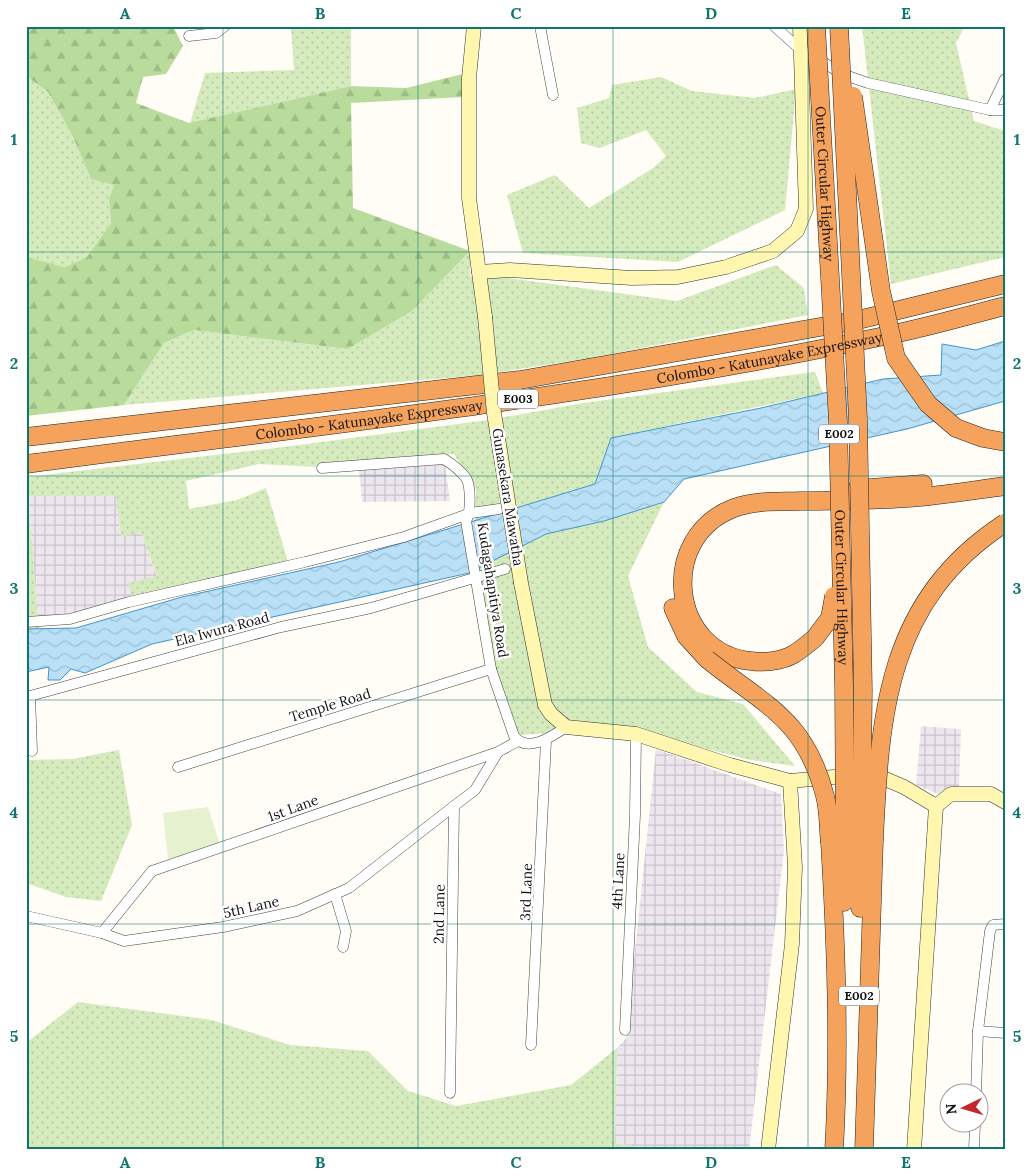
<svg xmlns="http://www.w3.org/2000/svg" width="1031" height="1176" font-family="Lora,serif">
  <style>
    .industrial { fill: url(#industrial-grid) }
    .grass { fill: url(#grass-dots) }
    .forest { fill: url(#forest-firs) }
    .pitch { fill: #e6f2cf }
    .water { fill: url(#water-waves); stroke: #3f96cf }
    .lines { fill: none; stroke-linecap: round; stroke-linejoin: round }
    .street-casing { stroke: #444; stroke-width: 11 }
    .secondary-casing { stroke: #333; stroke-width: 15 }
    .highway-casing { stroke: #222; stroke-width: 19 }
    .street { stroke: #fff; stroke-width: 10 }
    .secondary { stroke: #fff6b0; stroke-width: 14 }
    .highway { stroke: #f5a25d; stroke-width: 18 }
    .secondary-bridge-casing { stroke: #333; stroke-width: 15; stroke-linecap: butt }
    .highway-bridge-casing { stroke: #222; stroke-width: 19; stroke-linecap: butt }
    .secondary-bridge { stroke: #fff6b0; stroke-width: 14 }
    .highway-bridge { stroke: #f5a25d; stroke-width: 18 }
    .grid { fill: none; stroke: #0f766e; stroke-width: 1; stroke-opacity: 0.55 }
    .labels { text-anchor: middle; stroke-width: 5; stroke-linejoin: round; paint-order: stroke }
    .shield { fill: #fff; stroke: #585858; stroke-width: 1 }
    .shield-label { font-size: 12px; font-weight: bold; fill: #111 }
    .street-label { font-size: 14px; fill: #111; stroke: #fff }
    .neatline { fill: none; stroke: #0f766e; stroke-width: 2 }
    .grid-label { font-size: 16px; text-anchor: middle; font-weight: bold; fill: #0f766e }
  </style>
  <defs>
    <pattern id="industrial-grid" width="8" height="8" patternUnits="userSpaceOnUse" patternTransform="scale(1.25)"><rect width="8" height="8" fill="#eee6ef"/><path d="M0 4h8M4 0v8" fill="none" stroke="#cbc4cc"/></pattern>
    <pattern id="grass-dots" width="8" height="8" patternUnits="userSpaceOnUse" patternTransform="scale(1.25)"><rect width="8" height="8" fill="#d5ebbd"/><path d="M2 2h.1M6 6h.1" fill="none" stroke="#b6c8a1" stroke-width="1.8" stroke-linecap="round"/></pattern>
    <pattern id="forest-firs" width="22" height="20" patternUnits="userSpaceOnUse" patternTransform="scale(1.25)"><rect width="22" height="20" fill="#b9dc9c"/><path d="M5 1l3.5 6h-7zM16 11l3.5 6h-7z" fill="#9ebc85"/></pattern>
    <pattern id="water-waves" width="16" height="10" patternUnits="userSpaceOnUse" patternTransform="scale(1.25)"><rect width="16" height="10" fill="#b9e0f7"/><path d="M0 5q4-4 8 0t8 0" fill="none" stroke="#9ebfd3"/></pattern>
  </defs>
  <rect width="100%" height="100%" fill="#fffdf5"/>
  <g class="industrial">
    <path d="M445,465L450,501L362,502L359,469Z"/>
    <path d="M28,496H116L121,536L141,532L157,577L132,598L67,614L38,618Z"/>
    <path d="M921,726L961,729L959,787L938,794L916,785Z"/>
    <path d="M656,749L781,794L784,851L749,1150H655L615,1143L617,1048L626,1038Z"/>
  </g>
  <g class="grass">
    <path d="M291,26H351V86L190,123L205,73L294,70Z"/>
    <path d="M862,26H965L956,43L974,121L1005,131V257L891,284Z"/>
    <path d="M26,76L48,92L73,137L91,178L114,185L109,199L111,223L87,257L65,267L26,257Z"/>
    <path d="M661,77L692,91L755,98L796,89L785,210L678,262L523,253L507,195L555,175L589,208L653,168L666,156L646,130L600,148L581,143L577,108L609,98L612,85Z"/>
    <path d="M470,251V276L500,277L677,301L776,265L804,288L808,315L591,358L481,375L124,405L164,343L194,330L348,349L412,311Z"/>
    <path d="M815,372L823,393L611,438L595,484L475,521L476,489L454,454L315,467L259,464L186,481L189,509L237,500L266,488L288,562L132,598L128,583L157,576L141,532L121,537L116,496H28L39,629H26V477L284,447L488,420L584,403Z"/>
    <path d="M664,502L628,576L648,647L697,692L743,704L795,766L750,760L626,728L519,735L494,666L479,568L546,534L604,521Z"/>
    <path d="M119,750L132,825L101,901L66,897L26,883V760L73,759Z"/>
    <path d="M78,1002L212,1020L290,1045L368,1051L408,1091L456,1106L571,1085L617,1048L615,1143L655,1150H26V1043Z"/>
  </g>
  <path class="forest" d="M26,26H173L183,46L166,74L143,77L136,103L189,123L351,86L406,88L463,74V97L351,103L353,208L470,251L412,311L348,349L194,330L164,343L124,405L26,416V257L65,267L87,257L111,223L109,199L114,185L91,179L73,137L48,92L26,76Z"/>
  <path class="pitch" d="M208,807L220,845L168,859L163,813Z"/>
  <path class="water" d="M1005,341V401L907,429L684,479L664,502L604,521L546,534L469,573L152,644L85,673L71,669L60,680H48L49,667L26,672V629L76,628L182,597L339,562L595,484L611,438L761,408L883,379L941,375L942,344L976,350Z"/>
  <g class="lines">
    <g class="street-casing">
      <g id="street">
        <path d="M540,26L553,95"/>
        <path d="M774,26L802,51L810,54L842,74L868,83L990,110H1005"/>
        <path d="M189,36L216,33L225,26"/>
        <path d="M990,110L1005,79"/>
        <path d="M322,468L444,459C452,464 460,470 466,478C471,486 471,513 466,521L491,669L514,736C527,754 553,736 566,727"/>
        <path d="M26,622L70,619L129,602L305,562L404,537L471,513L499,509"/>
        <path d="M32,751L30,696L281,627L371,608L505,569"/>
        <path d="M178,767L491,669"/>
        <path d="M335,894L346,931L343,947"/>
        <path d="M26,916L102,933L124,941L223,927L297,911L349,888L454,806"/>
        <path d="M102,933L152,871L498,752L518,741"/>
        <path d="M625,1030L635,815L636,734"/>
        <path d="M978,1031L1005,1033"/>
        <path d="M531,1045L546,741"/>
        <path d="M450,1093L454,806L475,790L498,752"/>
        <path d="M976,1094L978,1031L990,931L993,925L1005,924"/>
        <path d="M974,1150L975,1124"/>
      </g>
    </g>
    <g class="secondary-casing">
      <g id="secondary">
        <path d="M474,26L469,78V198L485,317"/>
        <path d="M479,272L510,270L632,278L678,277L726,267L773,251L797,231L806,209L800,26"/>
        <path d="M521,583L545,705L551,714L566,727L636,734L730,765L790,781L855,775L883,778L904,787L936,806L951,794H991L1005,802"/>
        <path d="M768,1150L792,944L795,867L790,781"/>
        <path d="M914,1150L936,806"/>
      </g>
    </g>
    <g class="highway-casing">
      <g id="highway">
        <path d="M26,437L520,380L854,321L1005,284"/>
        <path id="s1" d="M26,464C314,426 604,396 889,335C928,327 966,316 1005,306"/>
        <path d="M857,489L923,484"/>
        <path d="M673,608L686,636L707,659"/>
        <path d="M815,638C809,643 802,649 794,654C782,661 765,663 751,661C670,653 657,537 734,508C756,500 778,502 801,501C832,501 862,500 892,499C929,498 968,491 1005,486"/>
        <path d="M830,842C836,944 840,1047 834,1150"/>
        <path d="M844,902L845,843"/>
        <path d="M860,908L861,841"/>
        <path d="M864,1150L874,840"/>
      </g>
    </g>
    <use href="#street" class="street"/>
    <use href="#secondary" class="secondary"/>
    <use href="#highway" class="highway"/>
    <g class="secondary-bridge-casing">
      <path id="secondary-bridge" d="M485,317L494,413L521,583"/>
    </g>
    <g class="highway-bridge-casing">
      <g id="highway-bridge">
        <path id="s2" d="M816,26L838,422L844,687L845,843"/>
        <path d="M839,26L858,419L863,690L861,841"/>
        <path d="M853,96L881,291L896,358L928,404L956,428L983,438L1005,442"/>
        <path d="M815,638L830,618L834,596"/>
        <path d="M707,659C764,705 805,718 825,796C829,811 828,827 830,842"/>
        <path d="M874,840C880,712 887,600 1005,523"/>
      </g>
    </g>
    <use href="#secondary-bridge" class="secondary-bridge"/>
    <use href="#highway-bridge" class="highway-bridge"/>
  </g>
  <path class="grid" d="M223,26V1150M418,26V1150M613,26V1150M808,26V1150M26,252H1005M26,476H1005M26,700H1005M26,924H1005"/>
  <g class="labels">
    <g class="shield">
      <rect x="498" y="389.5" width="40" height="19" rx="4"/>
      <rect x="819" y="424.5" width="40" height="19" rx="4"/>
      <rect x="839" y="986.5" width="40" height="19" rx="4"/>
    </g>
    <g class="shield-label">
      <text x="518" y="403">E003</text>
      <text x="839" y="438">E002</text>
      <text x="859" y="1000">E002</text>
    </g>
    <g class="street-label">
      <text dy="5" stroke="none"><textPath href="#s2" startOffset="158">Outer Circular Highway</textPath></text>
      <text dy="5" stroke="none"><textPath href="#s1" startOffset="751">Colombo - Katunayake Expressway</textPath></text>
      <text dy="5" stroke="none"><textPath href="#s1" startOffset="346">Colombo - Katunayake Expressway</textPath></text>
      <text transform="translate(508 497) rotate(81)" y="5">Gunasekara Mawatha</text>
      <text dy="5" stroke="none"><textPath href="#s2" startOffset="562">Outer Circular Highway</textPath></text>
      <text transform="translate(493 590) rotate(81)" y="5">Kudagahapitiya Road</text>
      <text transform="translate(222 629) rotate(-15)" y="5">Ela Iwura Road</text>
      <text transform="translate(330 705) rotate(-17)" y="5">Temple Road</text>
      <text transform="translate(293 808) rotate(-20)" y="5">1st Lane</text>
      <text transform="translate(618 881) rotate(-87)" y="5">4th Lane</text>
      <text transform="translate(526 892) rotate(-88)" y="5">3rd Lane</text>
      <text transform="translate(251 907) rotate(-13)" y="5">5th Lane</text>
      <text transform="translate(439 914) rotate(-89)" y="5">2nd Lane</text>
    </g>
  </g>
  <rect width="1031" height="1176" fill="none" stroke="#ffffff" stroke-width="55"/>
  <g transform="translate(964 1108) rotate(265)"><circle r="24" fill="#ffffff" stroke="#a0a0a0"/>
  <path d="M0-4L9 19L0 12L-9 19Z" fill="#c4262e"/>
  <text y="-8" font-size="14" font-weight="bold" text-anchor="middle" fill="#111111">N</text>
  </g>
  <rect x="28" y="28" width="976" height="1120" class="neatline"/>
  <g class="grid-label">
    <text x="125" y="19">A</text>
    <text x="320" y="19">B</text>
    <text x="516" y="19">C</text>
    <text x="711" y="19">D</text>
    <text x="906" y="19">E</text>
    <text x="14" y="145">1</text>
    <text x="1017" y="145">1</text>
    <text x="14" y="369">2</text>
    <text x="1017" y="369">2</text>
    <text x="14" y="594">3</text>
    <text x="1017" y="594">3</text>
    <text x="14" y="818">4</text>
    <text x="1017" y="818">4</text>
    <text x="14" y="1042">5</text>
    <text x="1017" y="1042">5</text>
    <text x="125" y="1168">A</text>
    <text x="320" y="1168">B</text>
    <text x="516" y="1168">C</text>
    <text x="711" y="1168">D</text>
    <text x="906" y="1168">E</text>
  </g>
</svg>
